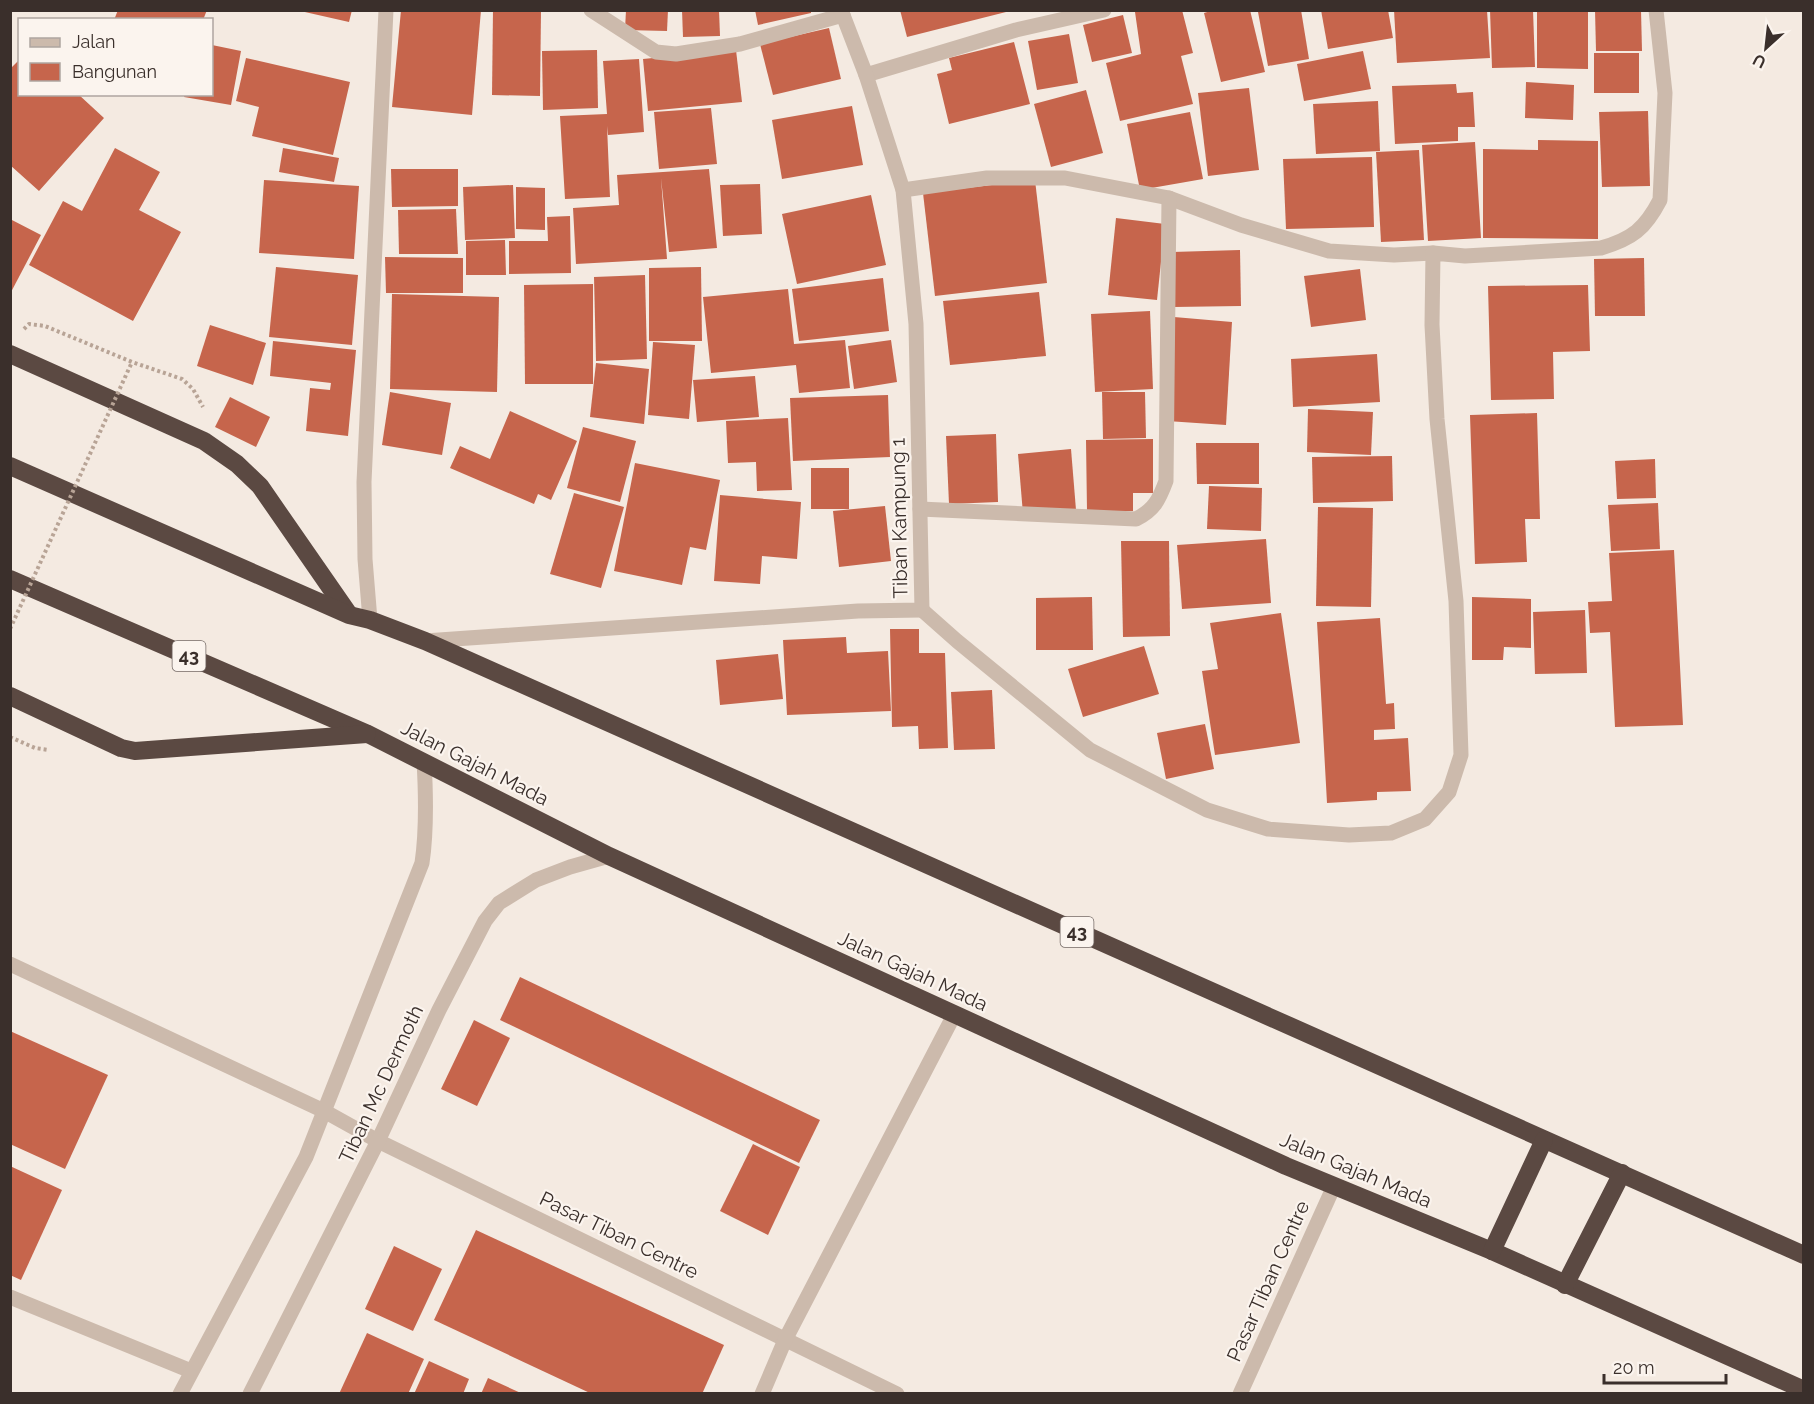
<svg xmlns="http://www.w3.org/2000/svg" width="1814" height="1404" font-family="Raleway,sans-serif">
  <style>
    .building { fill: #c6654c }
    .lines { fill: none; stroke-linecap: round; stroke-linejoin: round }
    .path { stroke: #b8a496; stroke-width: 4; stroke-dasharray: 3 3; stroke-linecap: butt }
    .lane { stroke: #ccbaac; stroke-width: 15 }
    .street { stroke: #ccbaac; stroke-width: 15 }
    .highway { stroke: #5b4942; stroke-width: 18 }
    .path-bridge { stroke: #b8a496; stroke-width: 4; stroke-dasharray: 3 3; stroke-linecap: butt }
    .labels { text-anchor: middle; stroke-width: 4.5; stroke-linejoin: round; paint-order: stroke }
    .shield { fill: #fbf4ee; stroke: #746a66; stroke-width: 1.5 }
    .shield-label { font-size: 18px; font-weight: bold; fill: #3a2f2b }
    .street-label { font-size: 20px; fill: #3a2f2b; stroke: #fbf4ee }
  </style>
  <rect width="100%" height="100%" fill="#f4eae1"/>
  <g class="building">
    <path d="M118,10H207L203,20H114Z"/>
    <path d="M296,10H352L349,22Z"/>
    <path d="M401,10H481L472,115L392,107Z"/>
    <path d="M493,10H541L540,96L492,95Z"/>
    <path d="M626,10H668L667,31L625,30Z"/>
    <path d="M682,10H719L720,36L683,37Z"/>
    <path d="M755,10H811V13L758,25Z"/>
    <path d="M900,10H1010V11L907,37Z"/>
    <path d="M1146,10H1182L1193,53L1181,56L1193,104L1120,121L1106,63L1141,54L1135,12Z"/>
    <path d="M1214,10H1250L1265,72L1221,82L1204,13Z"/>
    <path d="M1267,10H1301L1309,59L1268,66L1258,12Z"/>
    <path d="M1321,10H1388L1393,38L1328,49Z"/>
    <path d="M1394,10H1487L1490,58L1397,63Z"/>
    <path d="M1490,10H1533L1535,67L1492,68Z"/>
    <path d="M1537,10H1588V69L1537,68Z"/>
    <path d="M1595,10H1641L1642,51H1596Z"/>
    <path d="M1123,15L1132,53L1092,62L1083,25Z"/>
    <path d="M829,28L841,79L773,95L760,44Z"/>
    <path d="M1069,34L1078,83L1037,90L1028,41Z"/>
    <path d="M1014,42L1030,104L949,124L937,74L952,70L949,58Z"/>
    <path d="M212,45L241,51L231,105L184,97L185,94H212Z"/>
    <path d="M597,50L598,108L543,110L542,51Z"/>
    <path d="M736,50L742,102L648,111L643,59Z"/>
    <path d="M1363,51L1371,89L1304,101L1297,64Z"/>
    <rect x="1594" y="53" width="45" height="40"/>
    <path d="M246,58L350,82L333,155L252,136L259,107L236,101Z"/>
    <path d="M20,59V94H78L104,118L39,191L10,165V69Z"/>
    <path d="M639,59L644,132L608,135L607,126L610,197L565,199L560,116L607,114L603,61Z"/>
    <path d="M1526,82L1574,85L1573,120L1525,118Z"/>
    <path d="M1456,84L1457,93L1473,92L1475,127H1458V141L1395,144L1392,86Z"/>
    <path d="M1249,88L1259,170L1208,176L1198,93Z"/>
    <path d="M1086,90L1103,153L1051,167L1034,104Z"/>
    <path d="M1378,101L1380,151L1316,154L1313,104Z"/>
    <path d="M852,106L863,165L782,179L772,120Z"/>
    <path d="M711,108L717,164L659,169L654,112Z"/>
    <path d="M1648,111L1650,186L1602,187L1599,112Z"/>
    <path d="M1190,112L1203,179L1140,190L1127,124Z"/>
    <path d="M1538,140L1598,141V239L1483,238V149L1538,150Z"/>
    <path d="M1475,142L1481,238L1428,241L1422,145Z"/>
    <path d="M115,148L160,172L139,210L181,232L133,321L29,265L63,201L82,211Z"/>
    <path d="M283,148L339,158L334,182L279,172Z"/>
    <path d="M1419,150L1424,240L1381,242L1376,152Z"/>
    <path d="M1372,157L1374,227L1286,229L1283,159Z"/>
    <path d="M391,169H458V206L392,207Z"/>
    <path d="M709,169L717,248L669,252L661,178L667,259L576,264L573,208L619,205L617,175Z"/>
    <path d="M264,180L359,186L354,259L259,253Z"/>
    <path d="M1035,180L1047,283L935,296L923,193Z"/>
    <path d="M760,184L762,234L723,236L720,185Z"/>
    <path d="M513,185L515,238L465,240L463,187Z"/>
    <path d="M516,187L545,188V230L516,229Z"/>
    <path d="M871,195L886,265L797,284L782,214Z"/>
    <path d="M456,209L458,254H399L398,210Z"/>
    <path d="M570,216L571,273L509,274V241H548L547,217Z"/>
    <path d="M1116,218L1165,224L1157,300L1108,295Z"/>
    <path d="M10,219L41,235L10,294Z"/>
    <path d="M505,240L506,275H466V241Z"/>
    <path d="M1240,250L1241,306L1174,307L1172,252Z"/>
    <path d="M385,257L463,258V293H386Z"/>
    <path d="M1644,258L1645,316H1595L1594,259Z"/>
    <path d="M276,267L358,275L352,345L269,337Z"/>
    <path d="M701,267L702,341H649V268Z"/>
    <path d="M1360,269L1366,320L1311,327L1304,276Z"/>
    <path d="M645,275L647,359L596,361L594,277Z"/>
    <path d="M883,278L889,331L799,341L792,289Z"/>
    <path d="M593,284V384H525L524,285Z"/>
    <path d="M1588,285L1590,351L1553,352L1554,399L1491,400L1488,286Z"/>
    <path d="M788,289L794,344L845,340L850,388L799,393L796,365L711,373L703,297Z"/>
    <path d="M1039,292L1046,356L950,365L943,301Z"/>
    <path d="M392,294L499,297L497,392L390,389Z"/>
    <path d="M1150,311L1153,389L1095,392L1091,314Z"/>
    <path d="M1174,317L1232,322L1226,425L1167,421Z"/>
    <path d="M210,325L266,343L253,385L197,366Z"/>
    <path d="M891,340L897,382L854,389L848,346Z"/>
    <path d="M273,341L356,350L348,436L306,431L310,388L330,390L331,383L270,376Z"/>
    <path d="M653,342L695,345L689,419L648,415Z"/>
    <path d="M1377,354L1380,402L1293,407L1291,359Z"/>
    <path d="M596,363L649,369L644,424L590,417Z"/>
    <path d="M755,376L759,417L697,422L693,380Z"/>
    <path d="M390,392L451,403L442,455L382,445Z"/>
    <path d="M1102,392H1145L1146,438L1103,439Z"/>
    <path d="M888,395L890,457L793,461L790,398Z"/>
    <path d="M230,397L270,417L256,447L215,427Z"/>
    <path d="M1308,409L1373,412L1371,455L1307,452Z"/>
    <path d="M510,411L577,441L551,500L538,494L534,504L450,468L460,446L490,459Z"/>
    <path d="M1537,413L1540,519H1525L1527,562L1475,564L1470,415Z"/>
    <path d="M788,418L792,490L757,491L756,462L728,463L726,421Z"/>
    <path d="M583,427L636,441L620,502L567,488Z"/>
    <path d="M996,434L998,502L949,504L946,436Z"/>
    <path d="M1153,439V493H1133V511H1087L1086,440Z"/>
    <path d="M1196,443H1259V484H1197Z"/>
    <path d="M1071,449L1076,510L1023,514L1018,454Z"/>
    <path d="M1392,456L1393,501L1313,503L1312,457Z"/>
    <path d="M1655,459L1656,498L1617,499L1615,461Z"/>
    <path d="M635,463L720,480L706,550L690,547L682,585L614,571Z"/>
    <rect x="811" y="468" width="38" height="41"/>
    <path d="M1209,486L1262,488L1261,531L1207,529Z"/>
    <path d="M574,493L624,507L601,588L550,574Z"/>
    <path d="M720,495L801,502L797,559L762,556L760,584L714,581Z"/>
    <path d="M1658,503L1660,549L1611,551L1608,505Z"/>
    <path d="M885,506L891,561L839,567L833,511Z"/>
    <path d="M1318,507L1373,508L1371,607L1316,606Z"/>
    <path d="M1266,539L1271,603L1182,609L1177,545Z"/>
    <path d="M1121,541H1169L1170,636L1123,637Z"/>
    <path d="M1674,550L1683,725L1615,727L1610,632L1590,633L1588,602L1612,601L1609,553Z"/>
    <path d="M1092,597L1093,650H1036V598Z"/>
    <path d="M1472,597L1531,599V648L1504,647L1503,660H1472Z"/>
    <path d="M1585,610L1587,673L1535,674L1533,612Z"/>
    <path d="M1281,613L1300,743L1215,755L1202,671L1218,669L1210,623Z"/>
    <path d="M1380,618L1386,704L1394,703L1395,729L1374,730V740L1408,738L1411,791L1377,792V800L1327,803L1317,622Z"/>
    <path d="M890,629H919V653H945L948,748L919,749L918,726L892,727Z"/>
    <path d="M846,637L847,653L888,651L891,711L787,715L783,640Z"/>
    <path d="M1144,646L1159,694L1083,717L1068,669Z"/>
    <path d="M778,654L783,699L720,705L716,660Z"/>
    <path d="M992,690L995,749L954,750L951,692Z"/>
    <path d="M1205,724L1214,769L1166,779L1157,733Z"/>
    <path d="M520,977L820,1120L799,1163L500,1020Z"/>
    <path d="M474,1020L510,1038L477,1106L441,1089Z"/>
    <path d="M10,1031L108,1075L65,1169L10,1144Z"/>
    <path d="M753,1144L800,1167L768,1235L720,1211Z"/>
    <path d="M10,1166L62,1190L21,1280L10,1275Z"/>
    <path d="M476,1230L724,1345L702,1394H592L434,1320Z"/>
    <path d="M394,1246L442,1269L413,1331L365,1309Z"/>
    <path d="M367,1333L424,1359L408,1394H339Z"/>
    <path d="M429,1361L469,1379L463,1394H414Z"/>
    <path d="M488,1378L523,1394H481Z"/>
  </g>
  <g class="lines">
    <g class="path">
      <path d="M24,329L29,324L45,326L132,362L182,379L193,389L203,407"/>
      <path d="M10,737L35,748L49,750"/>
    </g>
    <g class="lane">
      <path d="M10,964L324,1111L378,1141L897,1394"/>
      <path d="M10,1297L191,1371"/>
      <path d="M762,1394L785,1340L954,1015"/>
      <path d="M1240,1394L1334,1186"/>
    </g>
    <g class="street">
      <path d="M591,10L656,52L676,54L740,44L843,15"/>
      <path d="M866,75L1016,30L1104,10"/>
      <path d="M903,190L987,178H1065L1169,198L1241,225L1329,251L1394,255L1433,253"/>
      <path d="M920,509L1136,519C1154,510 1159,500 1166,481L1169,198"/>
      <path d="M922,610L957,641L1090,750L1207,810L1268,829L1349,835L1391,833L1425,819L1449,792L1461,755L1456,601L1437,419L1432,325L1433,253L1465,256L1601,248C1632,239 1645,229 1660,200L1665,93L1656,10"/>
      <path d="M370,620L365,559L364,482L386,10"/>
      <path d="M425,641L858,611L922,610L916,324L903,190L866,75L841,10"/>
      <path d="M180,1394L306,1157L422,863C427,829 426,795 424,761"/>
      <path d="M250,1394L378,1141L439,1010L485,921L499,903L536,880L570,867L609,856"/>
    </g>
    <g class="highway">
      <path d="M10,354L204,441L237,464L260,486L348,613"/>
      <path d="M10,466L349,615L370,620L425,641L1804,1255"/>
      <path d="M10,579L368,734L609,856L1286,1166L1492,1251L1804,1390"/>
      <path d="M10,696L121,748L135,751L367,734"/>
      <path d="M1492,1251L1544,1140"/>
      <path d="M1565,1285L1622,1173"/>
    </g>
    <path class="path-bridge" d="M10,629L132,362"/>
  </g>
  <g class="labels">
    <g class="shield">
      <rect x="172.5" y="641" width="33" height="30" rx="4.5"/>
      <rect x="1060.5" y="917" width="33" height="30" rx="4.5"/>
    </g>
    <g class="shield-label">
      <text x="189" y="662">43</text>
      <text x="1077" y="938">43</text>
    </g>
    <g class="street-label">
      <text transform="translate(899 518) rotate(-91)" y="7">Tiban Kampung 1</text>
      <text transform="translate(475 763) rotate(27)" y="7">Jalan Gajah Mada</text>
      <text transform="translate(913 971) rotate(25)" y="7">Jalan Gajah Mada</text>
      <text transform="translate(381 1084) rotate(-65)" y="7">Tiban Mc Dermoth</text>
      <text transform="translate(1356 1170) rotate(23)" y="7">Jalan Gajah Mada</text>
      <text transform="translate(619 1235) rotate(26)" y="7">Pasar Tiban Centre</text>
      <text transform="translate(1268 1281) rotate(-66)" y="7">Pasar Tiban Centre</text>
    </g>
  </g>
  <rect width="1814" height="1404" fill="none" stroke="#3a2f2b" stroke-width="24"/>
  <rect x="18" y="18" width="195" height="78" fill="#fbf4ee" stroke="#aea5a0" stroke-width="1.5"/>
  <rect x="30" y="38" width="30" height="9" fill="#ccbaac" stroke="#aea5a0" stroke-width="1.5"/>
  <text x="72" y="48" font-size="18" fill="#3a2f2b">Jalan</text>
  <rect x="30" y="63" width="30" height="18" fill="#c6654c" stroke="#aea5a0" stroke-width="1.5"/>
  <text x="72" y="78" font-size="18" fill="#3a2f2b">Bangunan</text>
  <g transform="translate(1766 48) rotate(207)" stroke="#fbf4ee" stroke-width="4.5" paint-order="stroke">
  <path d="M0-4.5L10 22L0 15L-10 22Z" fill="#3a2f2b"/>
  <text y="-9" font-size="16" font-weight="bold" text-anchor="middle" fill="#3a2f2b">U</text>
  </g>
  <path d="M1604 1374v9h122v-9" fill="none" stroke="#3a2f2b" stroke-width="3"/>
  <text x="1613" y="1374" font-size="18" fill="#3a2f2b" stroke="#fbf4ee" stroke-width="4.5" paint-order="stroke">20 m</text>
</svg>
